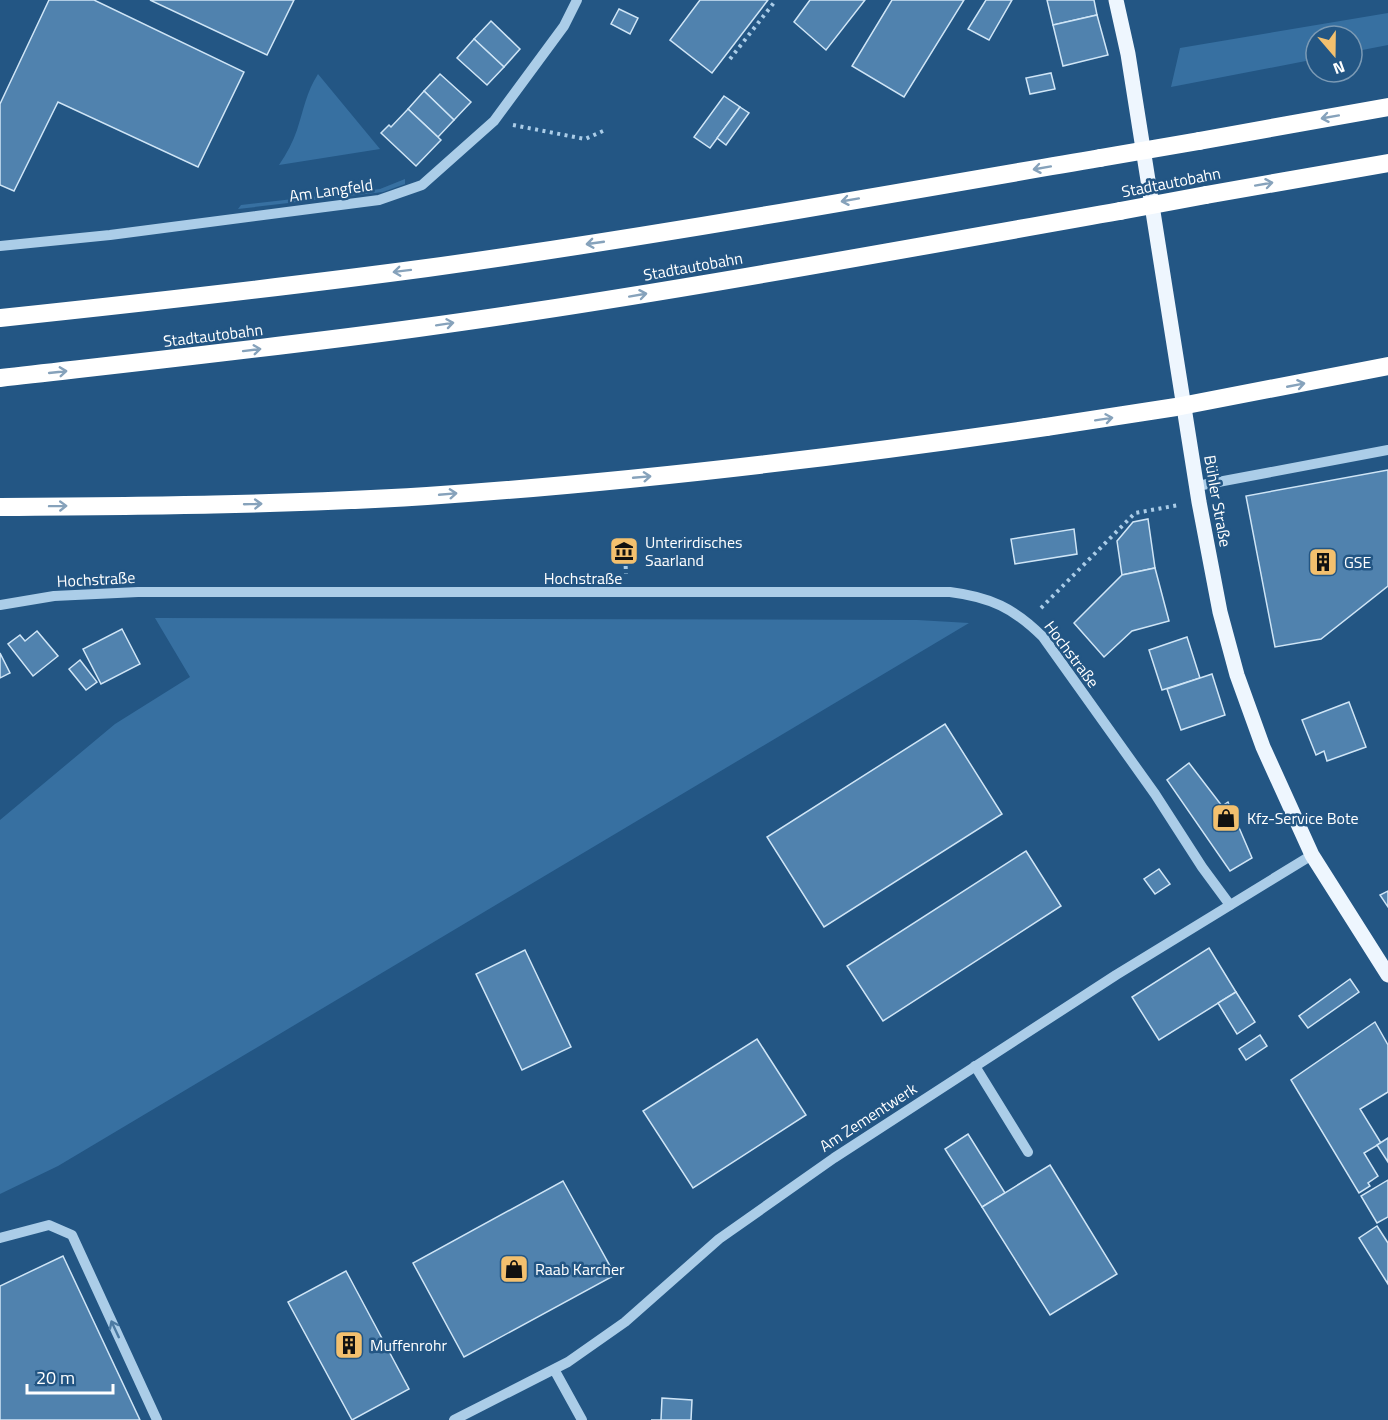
<svg xmlns="http://www.w3.org/2000/svg" width="1388" height="1420" font-family="'Titillium Web',sans-serif">
  <style>
    .green { fill: #3770a1 }
    .building { fill: #5082ae; stroke: #cfe5f6; stroke-width: 1.5 }
    .lines { fill: none; stroke-linecap: round; stroke-linejoin: round }
    .path { stroke: #abcde8; stroke-width: 4; stroke-dasharray: 3 4.5; stroke-linecap: butt }
    .minor { stroke: #abcde8; stroke-width: 10 }
    .major { stroke: #eef6fe; stroke-width: 15 }
    .highway { stroke: #fff; stroke-width: 18 }
    .highway-bridge { stroke: #fff; stroke-width: 18 }
    .oneway { stroke: #86a2bb }
    .oneway2 { stroke: #4c7aa2 }
    .labels { text-anchor: middle; stroke-width: 5; stroke-linejoin: round; paint-order: stroke }
    .street-label { font-size: 16px; fill: #fff; stroke: #235684 }
    .poi-label { font-size: 16px; fill: #fff; stroke: #235684; text-anchor: start }
  </style>
  <rect width="100%" height="100%" fill="#235684"/>
  <g class="green">
    <path d="M1388,13V45L1352,52V36H1316V59L1171,87L1180,48Z"/>
    <path d="M318,74L380,149L279,165C287,153 293,142 297,130C304,109 306,93 318,74Z"/>
    <path d="M405,179V184L383,192L238,209L241,205L380,189Z"/>
    <path d="M155,618L917,620L969,623L58,1166L0,1194V820L115,724L190,677Z"/>
  </g>
  <g class="building">
    <path d="M49,0H94L244,72L198,167L58,102L14,191L0,185V104Z"/>
    <path d="M150,0H294L267,55Z"/>
    <path d="M700,0H768L712,73L670,40Z"/>
    <path d="M810,0H865L826,50L794,22Z"/>
    <path d="M892,0H964L904,97L852,66Z"/>
    <path d="M986,0H1012L989,40L968,29Z"/>
    <path d="M1047,0H1094L1097,15L1053,25Z"/>
    <path d="M619,9L638,18L630,34L611,24Z"/>
    <path d="M1097,15L1108,55L1063,66L1053,25Z"/>
    <path d="M491,21L520,49L504,67L474,39Z"/>
    <path d="M474,39L504,67L487,85L457,58Z"/>
    <path d="M1051,73L1055,89L1030,94L1026,78Z"/>
    <path d="M440,74L471,102L454,120L424,91Z"/>
    <path d="M424,91L454,120L438,137L408,109Z"/>
    <path d="M724,96L740,107L710,148L694,137Z"/>
    <path d="M740,107L749,113L726,145L717,138Z"/>
    <path d="M408,109L441,140L416,166L381,133L389,125L391,127Z"/>
    <path d="M1388,470V586L1321,639L1275,647L1246,496Z"/>
    <path d="M1148,519L1155,568L1122,575L1117,541L1133,522Z"/>
    <path d="M1074,529L1077,554L1015,564L1011,539Z"/>
    <path d="M1155,568L1169,621L1132,631L1104,657L1074,623L1122,575Z"/>
    <path d="M122,629L140,664L101,684L83,649Z"/>
    <path d="M37,631L58,656L33,676L8,644L20,635L25,641Z"/>
    <path d="M1187,637L1200,678L1162,690L1149,650Z"/>
    <path d="M0,653L10,673L0,678Z"/>
    <path d="M80,660L97,682L86,690L69,669Z"/>
    <path d="M1212,674L1225,715L1181,730L1167,689Z"/>
    <path d="M1349,702L1366,747L1327,761L1324,751L1316,755L1302,720Z"/>
    <path d="M945,724L1002,814L824,927L767,837Z"/>
    <path d="M1189,763L1222,806L1228,802L1252,858L1230,871L1167,780Z"/>
    <path d="M1026,851L1061,906L883,1021L847,966Z"/>
    <path d="M1159,869L1170,884L1155,894L1144,879Z"/>
    <path d="M1388,891V907L1380,895Z"/>
    <path d="M1209,948L1236,992L1159,1040L1132,997Z"/>
    <path d="M525,950L571,1047L522,1070L476,974Z"/>
    <path d="M1350,979L1359,992L1308,1028L1299,1016Z"/>
    <path d="M1236,992L1255,1022L1237,1034L1218,1003Z"/>
    <path d="M1375,1022L1388,1045V1092L1360,1109L1381,1143L1364,1153L1378,1176L1368,1183L1370,1186L1359,1193L1291,1080Z"/>
    <path d="M1260,1035L1267,1046L1246,1060L1239,1049Z"/>
    <path d="M757,1039L806,1115L693,1188L643,1111Z"/>
    <path d="M968,1134L1005,1193L982,1207L945,1149Z"/>
    <path d="M1388,1138V1162L1377,1145Z"/>
    <path d="M1050,1165L1117,1274L1050,1315L982,1207Z"/>
    <path d="M1388,1180V1217L1377,1223L1361,1196Z"/>
    <path d="M563,1181L615,1275L464,1357L413,1263Z"/>
    <path d="M1377,1226L1388,1243V1284L1359,1238Z"/>
    <path d="M63,1256L140,1420H0V1286Z"/>
    <path d="M346,1271L409,1389L352,1420L288,1302Z"/>
    <path d="M662,1398L692,1400L691,1420H651H661Z"/>
  </g>
  <g class="lines">
    <g class="path">
      <path d="M730,59L776,0"/>
      <path d="M513,125L585,139L603,131"/>
      <path d="M625,551L626,574"/>
      <path d="M1041,608L1135,513L1179,505"/>
    </g>
    <g class="minor">
      <path d="M0,246L110,235L379,200L422,185L494,121L564,26L577,0"/>
      <path d="M1197,486L1388,450"/>
      <path d="M0,605L54,596L138,592H950C990,597 1014,608 1043,637L1155,794L1202,867L1230,905"/>
      <path d="M975,1066L1028,1152"/>
      <path d="M0,1238L49,1225L72,1235L157,1420"/>
      <path d="M555,1371L582,1420"/>
      <path d="M454,1420L568,1362L625,1322L719,1239L834,1158L1116,975L1312,855"/>
    </g>
    <path class="major" d="M1116,0L1128,54L1199,502L1220,612L1237,675L1263,747L1312,855L1388,975"/>
    <g class="highway">
      <path d="M1199,141L1388,107"/>
      <path d="M1206,195L1388,163"/>
      <path d="M0,318C142,303 285,287 427,268C652,237 876,196 1100,158"/>
      <path d="M0,378C140,362 279,347 418,328C653,296 887,252 1120,211"/>
      <path d="M0,507C142,506 285,505 427,496C634,482 841,457 1046,427"/>
    </g>
    <g class="highway-bridge">
      <path d="M1100,158L1199,141"/>
      <path d="M1120,211L1206,195"/>
      <path d="M1046,427L1176,407L1388,366"/>
    </g>
  </g>
  <defs><path id="oneway-shaft" d="M-6 0H5M1.5-3L5.5 0L1.5 3" fill="none" stroke-width="1.6" stroke-linecap="round" stroke-linejoin="round" transform="scale(1.5)"/></defs>
  <g class="oneway">
    <use href="#oneway-shaft" transform="translate(1330 117) rotate(170)"/>
    <use href="#oneway-shaft" transform="translate(1042 168) rotate(170)"/>
    <use href="#oneway-shaft" transform="translate(1264 184) rotate(-10)"/>
    <use href="#oneway-shaft" transform="translate(850 200) rotate(170)"/>
    <use href="#oneway-shaft" transform="translate(595 243) rotate(172)"/>
    <use href="#oneway-shaft" transform="translate(402 271) rotate(173)"/>
    <use href="#oneway-shaft" transform="translate(638 295) rotate(-10)"/>
    <use href="#oneway-shaft" transform="translate(445 324) rotate(-9)"/>
    <use href="#oneway-shaft" transform="translate(252 350) rotate(-7)"/>
    <use href="#oneway-shaft" transform="translate(58 372) rotate(-6)"/>
    <use href="#oneway-shaft" transform="translate(1296 385) rotate(-11)"/>
    <use href="#oneway-shaft" transform="translate(1104 419) rotate(-9)"/>
    <use href="#oneway-shaft" transform="translate(642 477) rotate(-5)"/>
    <use href="#oneway-shaft" transform="translate(448 494) rotate(-5)"/>
    <use href="#oneway-shaft" transform="translate(253 504) rotate(-2)"/>
    <use href="#oneway-shaft" transform="translate(58 506) rotate(-1)"/>
  </g>
  <use class="oneway2" href="#oneway-shaft" transform="translate(115 1329) rotate(-115)"/>
  <defs>
    <g id="museum-square" transform="scale(1.5)"><rect x="-9" y="-9" width="18" height="18" rx="4" fill="#f3c06e" stroke="#235684"/><path d="M0-6L6-3V-2H-6V-3ZM-5-1h2V3h-2ZM-1-1h2V3h-2ZM3-1h2V3H3ZM-6 4H6V6H-6Z" fill="#111"/></g>
    <g id="building-square" transform="scale(1.5)"><rect x="-9" y="-9" width="18" height="18" rx="4" fill="#f3c06e" stroke="#235684"/><path d="M-4-6H4V6H1V3H-1V6H-4ZM-2.5-4.3h1.7v1.8h-1.7ZM.8-4.3h1.7v1.8H.8ZM-2.5-1h1.7V.8h-1.7ZM.8-1h1.7V.8H.8Z" fill="#111"/></g>
    <g id="shop-square" transform="scale(1.5)"><rect x="-9" y="-9" width="18" height="18" rx="4" fill="#f3c06e" stroke="#235684"/><path d="M-5-2.5h2.3a2.7 3.5 0 0 1 5.4 0H5L5.5 6h-11ZM-1.5-2.5h3a1.5 2.3 0 0 0-3 0Z" fill="#111"/></g>
  </defs>
  <g fill-rule="evenodd">
    <use href="#museum-square" x="624" y="551"/>
    <use href="#building-square" x="1323" y="562"/>
    <use href="#shop-square" x="1226" y="818"/>
    <use href="#shop-square" x="514" y="1269"/>
    <use href="#building-square" x="349" y="1345"/>
  </g>
  <g class="labels">
    <g class="street-label">
      <text transform="translate(1171 182) rotate(-11)" y="6">Stadtautobahn</text>
      <text transform="translate(331 190) rotate(-8)" y="6">Am Langfeld</text>
      <text transform="translate(693 266) rotate(-10)" y="6">Stadtautobahn</text>
      <text transform="translate(213 335) rotate(-7)" y="6">Stadtautobahn</text>
      <text transform="translate(1218 501) rotate(80)" y="6">Bühler Straße</text>
      <text x="583" y="584">Hochstraße</text>
      <text transform="translate(96 579) rotate(-3)" y="6">Hochstraße</text>
      <text transform="translate(1072 654) rotate(53)" y="6">Hochstraße</text>
      <text transform="translate(868 1117) rotate(-33)" y="6">Am Zementwerk</text>
    </g>
    <g class="poi-label">
      <text x="645" y="548">Unterirdisches<tspan x="645" dy="18">Saarland</tspan></text>
      <text x="1344" y="568">GSE</text>
      <text x="1247" y="824">Kfz-Service Bote</text>
      <text x="535" y="1275">Raab Karcher</text>
      <text x="370" y="1351">Muffenrohr</text>
    </g>
  </g>
  <g transform="translate(1334 54) rotate(160)"><circle r="28" fill="#235684" stroke="#7b9ab5" stroke-width="1.5"/>
  <path d="M0-4.5L10 22L0 15L-10 22Z" fill="#f3c06e"/>
  <text y="-9" font-size="16" font-weight="bold" text-anchor="middle" fill="#ffffff">N</text>
  </g>
  <path d="M27 1384v9h86v-9" fill="none" stroke="#ffffff" stroke-width="3"/>
  <text x="36" y="1384" font-size="18" fill="#ffffff" stroke="#235684" stroke-width="4.5" paint-order="stroke">20 m</text>
</svg>
